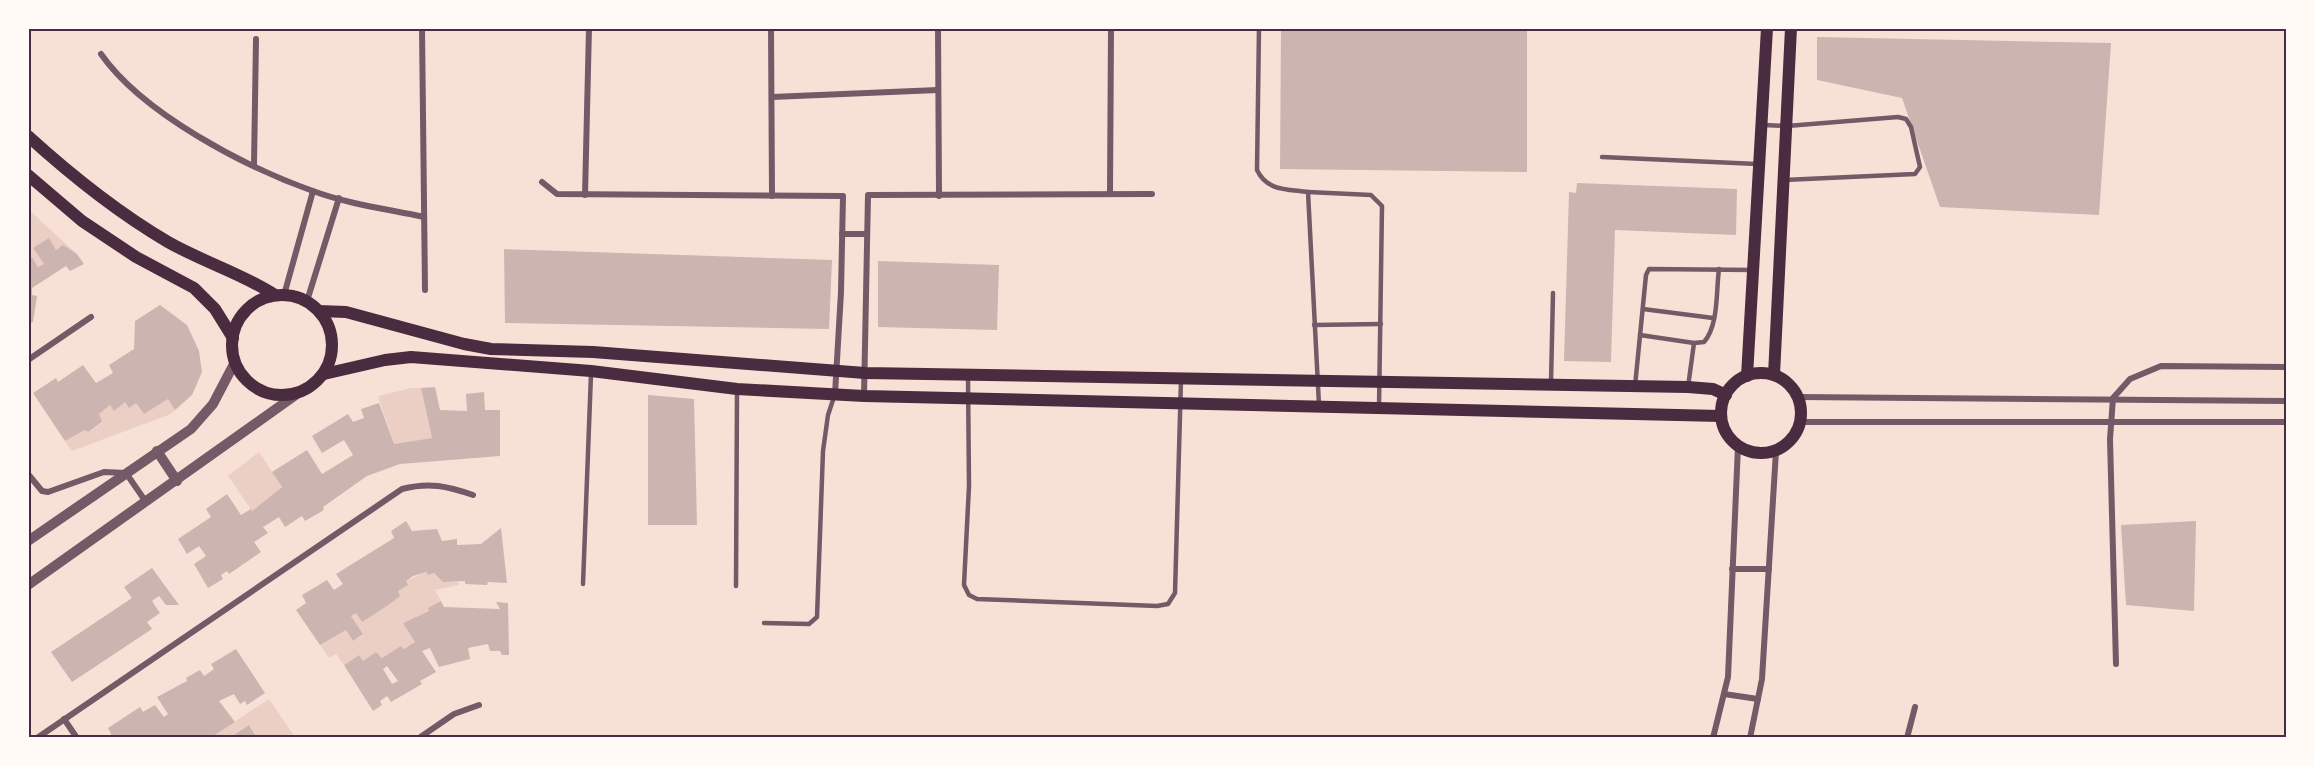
<svg xmlns="http://www.w3.org/2000/svg" width="2315" height="766" font-family="Raleway,sans-serif">
  <style>
    .green { fill: #ebcfc5 }
    .building { fill: #ccb4b1; fill-rule: evenodd }
    .lines { fill: none; stroke-linecap: round; stroke-linejoin: round }
    .service { stroke: #755966; stroke-width: 4.5 }
    .minor { stroke: #755966; stroke-width: 6 }
    .tertiary { stroke: #755966; stroke-width: 10 }
    .secondary { stroke: #4a2c40; stroke-width: 12 }
    .neatline { fill: none; stroke: #4a2c40; stroke-width: 2 }
  </style>
  <rect width="100%" height="100%" fill="#f7e1d7"/>
  <g class="green">
    <path d="M32,213L77,254L63,245L56,250L49,238L33,248L44,264L38,267L32,257L29,259V216Z"/>
    <path d="M411,388H421L432,438L394,444L378,396Z"/>
    <path d="M168,399L175,410L171,414L72,451L65,441L85,430L88,432L102,423L99,414L110,405L114,410L125,402L136,403L144,414Z"/>
    <path d="M259,452L282,487L252,511L228,476Z"/>
    <path d="M426,572L428,575L434,573L443,582H458L459,585L435,590L441,601L429,608V611L403,623L415,642L404,649L401,646L382,658L376,652L363,661L358,655L344,665L336,654L329,658L320,645L346,630L353,641L363,635L351,616L356,613L362,622L387,606L398,591L407,585L406,581Z"/>
    <path d="M269,699L295,737H257L249,725L229,737L210,738Z"/>
  </g>
  <g class="building">
    <path d="M1281,28H1527V172L1280,169Z"/>
    <path d="M1817,37L2111,43L2099,215L1940,207L1902,98L1817,80Z"/>
    <path d="M1577,183L1737,189L1736,235L1615,230L1611,362L1564,361L1569,192L1576,193Z"/>
    <path d="M49,238L56,250L63,245L77,254L84,264L70,271L66,266L32,288V295L37,296L33,322L28,324V259L32,257L38,267L44,264L33,248Z"/>
    <path d="M504,249L832,260L829,329L505,323Z"/>
    <path d="M878,261L999,265L997,330L878,327Z"/>
    <path d="M160,305L187,325L199,351L202,372L192,395L175,410L168,399L144,414L136,403L129,408L125,402L114,411L110,405L99,414L102,422L88,432L85,430L65,441L33,393L56,378L58,382L83,365L96,383L113,373L109,365L134,349L135,321Z"/>
    <path d="M435,387L440,410L467,411L466,394L484,392L485,410H500V456L400,464L367,476L323,507L324,510L305,521L302,516L285,527L279,517L263,527L268,533L254,542L261,552L229,574L227,571L221,575L223,579L208,588L194,564L206,556L199,546L187,554L178,539L211,517L206,509L227,494L241,515L251,509L252,511L282,487L272,472L307,450L322,474L353,455L344,440L322,453L312,436L348,414L353,422L364,418L361,409L379,403L394,444L432,438L421,388Z"/>
    <path d="M648,395L694,399L697,525H648Z"/>
    <path d="M406,521L412,531L437,529L442,541L457,539V545L481,544L501,528L507,583L488,582L487,585L465,584V581L443,582L434,573L428,575L426,572L413,576L406,581L408,585L398,591L400,596L387,606L362,622L356,613L351,616L363,634L353,641L346,630L320,645L296,610L306,603L302,595L327,580L334,590L343,584L336,574L394,538L391,531Z"/>
    <path d="M2196,521L2194,611L2126,605L2121,525Z"/>
    <path d="M152,568L179,605H166L159,596L152,601L160,613L147,622L152,629L72,682L51,652L132,598L124,587Z"/>
    <path d="M441,601L444,607L500,609L496,602L508,603L509,655H502L500,651H490L488,644L468,648L470,659L439,667L430,648L422,651L436,672L420,681L422,684L391,702L387,696L380,701L382,705L373,711L344,665L359,655L363,661L376,652L382,658L401,646L404,649L415,642L403,623L429,611L428,608ZM387,666L398,681L392,684L383,669Z"/>
    <path d="M236,649L265,693L247,705L245,701L240,704L234,694L219,701L235,722L210,738H113L108,728L140,707L143,712L155,705L164,717L168,714L157,697L187,681L186,678L200,670L204,676L214,669L211,664Z"/>
    <path d="M249,725L257,738H229Z"/>
  </g>
  <g class="lines">
    <g class="service">
      <path d="M1259,28L1257,170C1267,191 1286,189 1308,192L1319,405"/>
      <path d="M1764,125L1787,126L1898,117L1906,119L1911,127L1920,167L1915,174L1784,180"/>
      <path d="M1602,157L1757,164"/>
      <path d="M1308,192L1371,195L1382,206L1379,408"/>
      <path d="M1643,309L1713,318"/>
      <path d="M1314,325L1381,324"/>
      <path d="M1640,335L1694,343L1704,342C1719,325 1716,290 1719,269"/>
      <path d="M968,377L969,486L964,585L969,595L977,599L1157,606L1168,604L1175,593L1181,380"/>
      <path d="M1551,383L1553,293"/>
      <path d="M1635,386L1646,275L1649,269L1753,270"/>
      <path d="M1688,387L1694,343"/>
      <path d="M583,584L591,374"/>
      <path d="M736,586L737,392"/>
      <path d="M764,623L809,624L817,617L823,451L828,415L834,397"/>
    </g>
    <g class="minor">
      <path d="M422,28L425,290"/>
      <path d="M771,28L772,196"/>
      <path d="M938,28L939,196"/>
      <path d="M101,54C142,113 245,167 313,191C348,204 387,209 424,217"/>
      <path d="M772,97L938,90"/>
      <path d="M254,165L256,39"/>
      <path d="M542,182L557,194L843,196L841,292L835,394"/>
      <path d="M1110,193L1111,28"/>
      <path d="M585,195L589,28"/>
      <path d="M842,234H867"/>
      <path d="M284,295L313,191"/>
      <path d="M307,301L339,198"/>
      <path d="M28,360L91,317"/>
      <path d="M864,396L868,195L1152,194"/>
      <path d="M1798,397L2286,401"/>
      <path d="M1800,422H2286"/>
      <path d="M28,474L42,491L48,492L104,472L126,473L146,502"/>
      <path d="M1732,569H1769"/>
      <path d="M2116,664L2110,439L2113,398L2130,379L2161,366L2286,367"/>
      <path d="M1724,694L1758,699"/>
      <path d="M64,719L77,738"/>
      <path d="M37,738L402,489C429,482 447,486 473,495"/>
      <path d="M419,738L454,714L479,705"/>
      <path d="M1713,738L1728,677L1738,446"/>
      <path d="M1750,738L1762,679L1776,451"/>
      <path d="M1907,738L1915,707"/>
    </g>
    <g class="tertiary">
      <path d="M157,451L177,481"/>
      <path d="M28,541L191,429L213,404L235,362"/>
      <path d="M28,585L297,394"/>
    </g>
    <g class="secondary">
      <path d="M28,136C72,176 117,212 168,242C203,262 241,273 275,295"/>
      <path d="M28,175L82,221L136,257L194,288L215,309L233,338"/>
      <circle cx="282" cy="345" r="50"/>
      <path d="M319,311L346,312L464,344L491,349L593,352L865,373L1688,387L1713,389L1726,395"/>
      <circle cx="1761" cy="413" r="40"/>
      <path d="M324,374L385,360L411,357L591,371L737,389L864,396L1721,416"/>
      <path d="M1774,375L1791,28"/>
      <path d="M1747,376L1767,28"/>
    </g>
  </g>
  <rect width="2315" height="766" fill="none" stroke="#fffaf5" stroke-width="60"/>
  <rect x="30" y="30" width="2255" height="706" class="neatline"/>
</svg>
